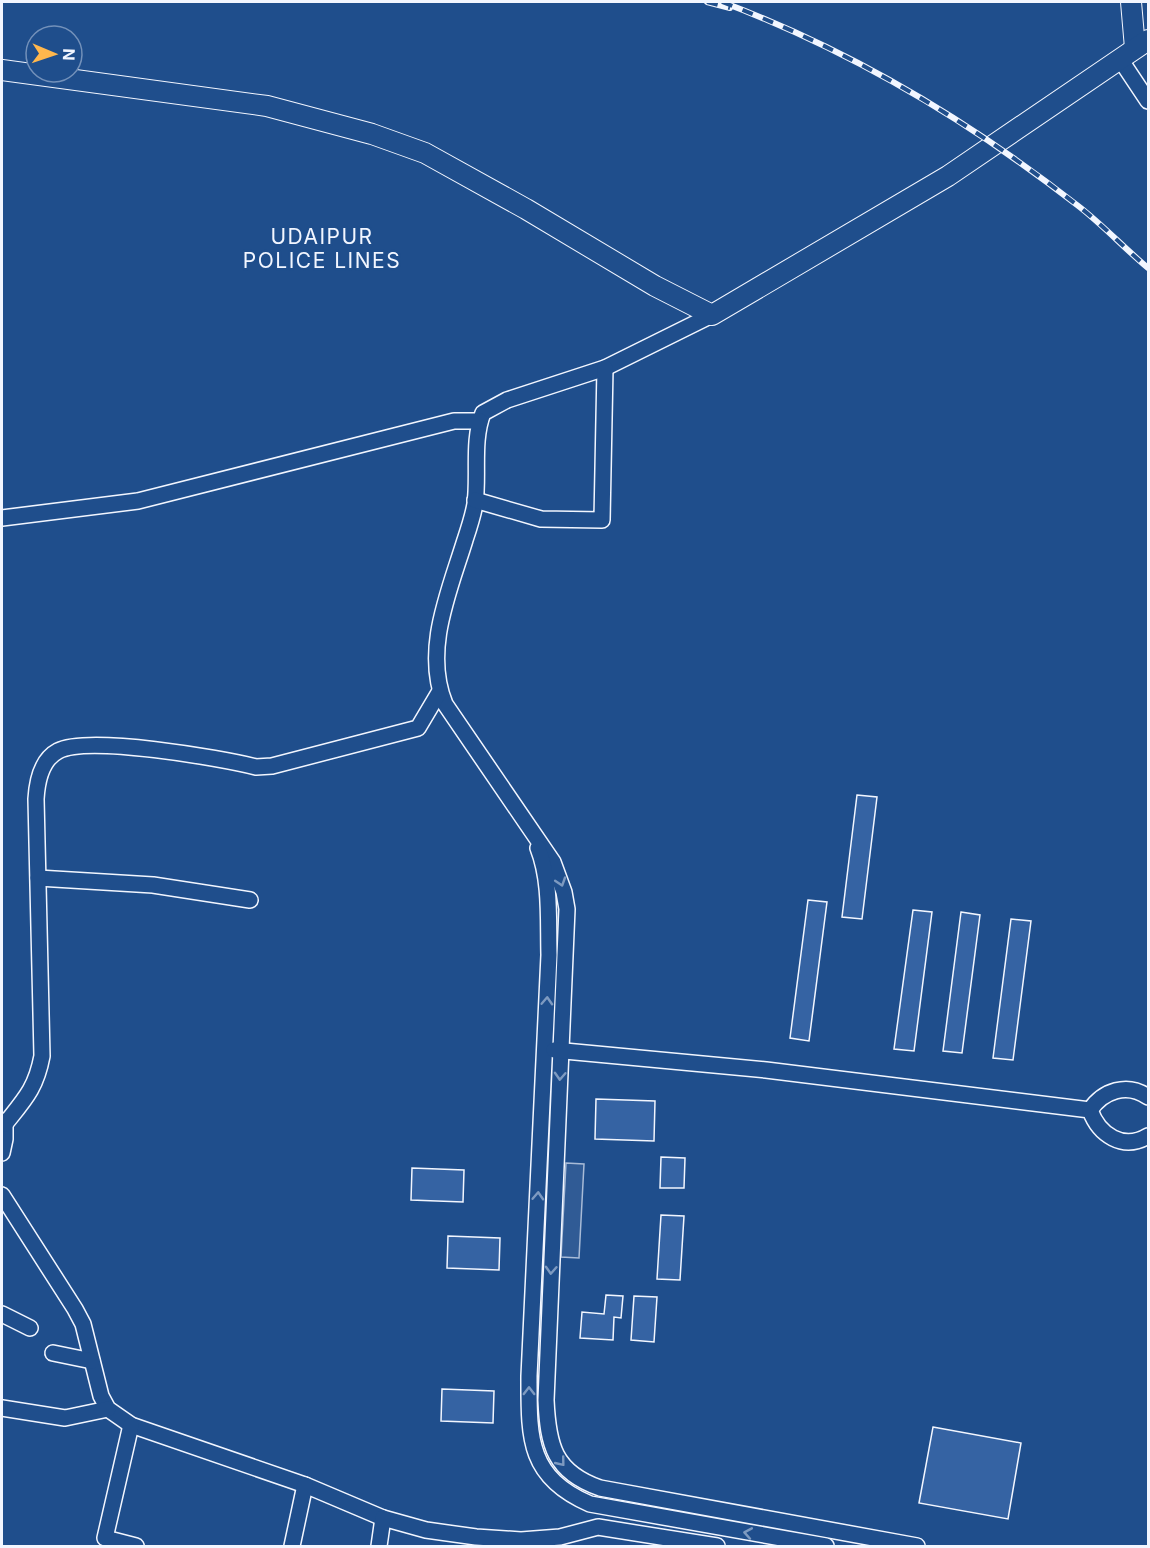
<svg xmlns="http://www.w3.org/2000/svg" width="1150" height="1548" font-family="Inter,sans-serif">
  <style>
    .parking { fill: #305b95; stroke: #a8bbd7; stroke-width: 1.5 }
    .building { fill: #3563a3; stroke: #f2f6ff; stroke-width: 1.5 }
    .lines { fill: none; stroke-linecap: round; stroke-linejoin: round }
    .minor-casing { stroke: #f2f6ff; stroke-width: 18 }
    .major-casing { stroke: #f2f6ff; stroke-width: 22 }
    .minor { stroke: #1f4e8c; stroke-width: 15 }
    .major { stroke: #1f4e8c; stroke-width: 20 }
    .rail-casing { stroke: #f2f6ff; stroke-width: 6 }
    .rail { stroke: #1f4e8c; stroke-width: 4; stroke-dasharray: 11; stroke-linecap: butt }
    .oneway { stroke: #7e9ac0 }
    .labels { text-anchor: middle; stroke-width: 4.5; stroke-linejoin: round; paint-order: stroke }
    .neighbourhood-label { font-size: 21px; letter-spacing: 1.5px; fill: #f2f6ff; stroke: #1f4e8c }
  </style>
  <rect width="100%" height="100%" fill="#1f4e8c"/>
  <path class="parking" d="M566,1163L584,1164L579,1258L561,1257Z"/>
  <g class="building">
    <path d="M857,795L877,797L862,919L842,917Z"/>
    <path d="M808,900L827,902L809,1041L790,1038Z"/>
    <path d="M913,910L932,912L914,1051L894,1049Z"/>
    <path d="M961,912L980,915L962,1053L943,1051Z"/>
    <path d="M1011,919L1031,921L1013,1060L993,1058Z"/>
    <path d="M596,1099L655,1101L654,1141L595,1139Z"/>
    <path d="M661,1157L685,1158L684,1188H660Z"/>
    <path d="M412,1168L464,1170L463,1202L411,1200Z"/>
    <path d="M661,1215L684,1216L680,1280L657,1279Z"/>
    <path d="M448,1236L500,1238L499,1270L447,1268Z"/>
    <path d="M606,1295L623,1296L621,1318L614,1317L613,1340L580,1338L582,1312L604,1314Z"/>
    <path d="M634,1296L657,1297L654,1342L631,1340Z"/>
    <path d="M442,1389L494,1391L493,1423L441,1421Z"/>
    <path d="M933,1427L1021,1443L1008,1519L919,1503Z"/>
  </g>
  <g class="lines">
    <g class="minor-casing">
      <g id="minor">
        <path d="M1120,59L1148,101"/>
        <path d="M712,315L605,368L507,400L483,413C472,441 479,475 475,504C473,516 469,528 465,540C449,592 423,650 445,704L553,862L564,892L567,909L546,1400C548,1445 554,1472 600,1488L917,1546"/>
        <path d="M475,500L541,519L602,520L605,368"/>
        <path d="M2,518L138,501L454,421H480"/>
        <path d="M538,848C551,881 548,920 549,955L529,1376C529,1437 527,1477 590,1504L826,1546"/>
        <path d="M38,878L153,885L250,900"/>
        <path d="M554,1050L766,1070L1090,1110C1099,1135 1123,1151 1148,1136"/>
        <path d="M1090,1110C1103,1091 1127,1082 1148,1097"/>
        <path d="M2,1121L5,1124V1139L2,1153"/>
        <path d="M5,1124C25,1099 36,1088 42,1056L36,799C37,782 41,760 58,751C88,735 220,758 256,767L272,766L418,728L440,691"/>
        <path d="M2,1195L75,1309L83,1324L101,1396L108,1409L131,1425L305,1485L383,1518L426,1530L476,1537L521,1540L560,1537L598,1527L717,1546"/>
        <path d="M2,1314L30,1328"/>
        <path d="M53,1353L92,1361"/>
        <path d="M2,1408L65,1418L108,1409"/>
        <path d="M131,1425L105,1538L136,1546"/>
        <path d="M292,1546L305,1485"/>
        <path d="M379,1546L383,1518"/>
      </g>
    </g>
    <g class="major-casing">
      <g id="major">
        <path d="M1131,2L1135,48"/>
        <path d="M2,70L267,106L372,134L425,153L526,209L655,286L712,315L948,176L1148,40"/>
      </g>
    </g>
    <use href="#minor" class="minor"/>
    <use href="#major" class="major"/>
    <g class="rail-casing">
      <g id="rail">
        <path d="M707,2L730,8"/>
        <path d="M722,2C850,50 969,121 1077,205C1102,224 1124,248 1148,268"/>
      </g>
    </g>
    <use href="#rail" class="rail"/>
  </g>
  <defs><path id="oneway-chevron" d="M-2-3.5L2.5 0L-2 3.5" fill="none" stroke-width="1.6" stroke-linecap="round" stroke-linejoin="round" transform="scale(1.5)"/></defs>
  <g class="oneway">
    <use href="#oneway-chevron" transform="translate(561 882) rotate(72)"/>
    <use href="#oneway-chevron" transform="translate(547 1001) rotate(-87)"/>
    <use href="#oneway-chevron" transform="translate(560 1076) rotate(93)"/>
    <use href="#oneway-chevron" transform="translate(538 1196) rotate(-87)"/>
    <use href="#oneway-chevron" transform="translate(551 1270) rotate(93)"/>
    <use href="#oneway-chevron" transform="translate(529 1391) rotate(-90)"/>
    <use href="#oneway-chevron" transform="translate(561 1462) rotate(51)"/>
    <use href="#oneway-chevron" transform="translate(748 1533) rotate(-170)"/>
  </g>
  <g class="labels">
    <g class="neighbourhood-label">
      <text x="322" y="244">UDAIPUR<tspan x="322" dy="24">POLICE LINES</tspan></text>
    </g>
  </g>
  <rect width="1150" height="1548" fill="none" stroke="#f2f6ff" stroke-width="6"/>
  <g transform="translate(54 54) rotate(92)"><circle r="28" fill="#1f4e8c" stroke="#7391ba" stroke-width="1.5"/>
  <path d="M0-4.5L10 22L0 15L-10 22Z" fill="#ffb74d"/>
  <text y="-9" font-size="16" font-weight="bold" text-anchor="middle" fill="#f2f6ff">N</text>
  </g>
</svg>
